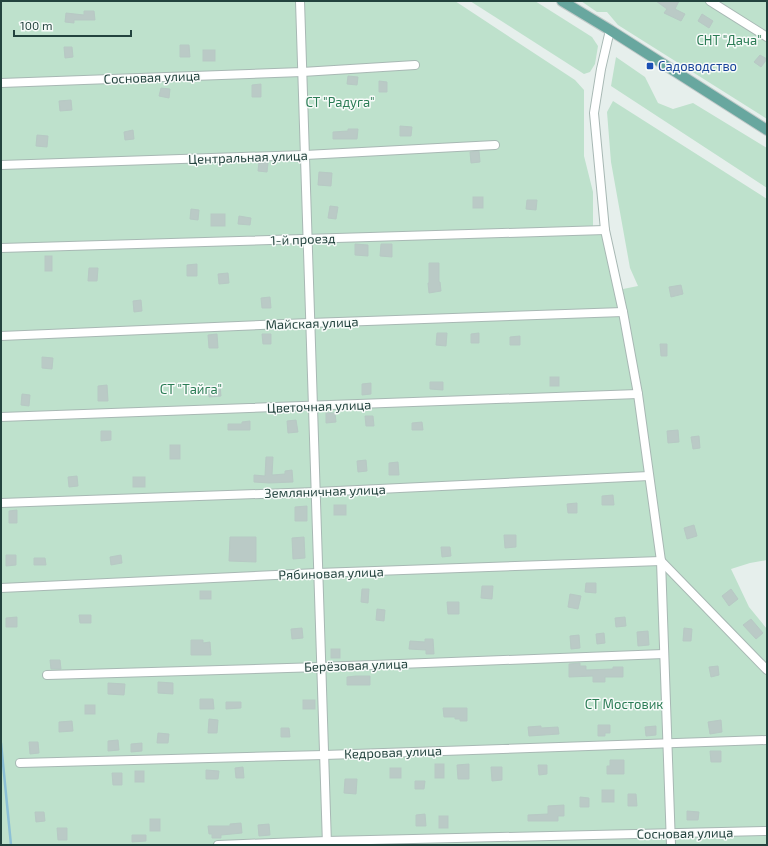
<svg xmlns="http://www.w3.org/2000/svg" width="768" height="846" font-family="'Exo 2',sans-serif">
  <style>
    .green { fill: #bee1cc }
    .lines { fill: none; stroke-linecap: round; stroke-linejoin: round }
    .stream { stroke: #8cc0d6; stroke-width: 2.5 }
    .building { fill: #bacac6; stroke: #b7c9c4 }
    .minor-casing { stroke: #a8b8b4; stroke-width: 10 }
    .major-casing { stroke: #c1cac9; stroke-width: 12 }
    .minor { stroke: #fff; stroke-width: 8 }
    .major { stroke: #68a79f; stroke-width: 10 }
    .transit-dot { fill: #1a4fb4; stroke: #f7fbf9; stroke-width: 1.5 }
    .labels { text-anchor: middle; stroke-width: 3; stroke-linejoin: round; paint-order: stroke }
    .park-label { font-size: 13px; fill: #2b7c55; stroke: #f7fbf9 }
    .transit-label { font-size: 13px; fill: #164399; stroke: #f7fbf9; text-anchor: start }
    .street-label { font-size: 13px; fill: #23433e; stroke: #f7fbf9 }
  </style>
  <rect width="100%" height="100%" fill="#e6efec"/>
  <g class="green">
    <path d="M1,1H455L575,80L584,90V156L593,192V230H605L618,290L638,286L630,268L611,162L607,112L613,101L767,199V560L750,563L731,569L749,607L767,629V845H1Z"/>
    <path d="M470,1H535L592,37L598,46L595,64L590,72L584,74Z"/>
    <path d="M581,1H767V119L618,25L607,12H597Z"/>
    <path d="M616,57L645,77L658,103L673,109L693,103L767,148V188L611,86Z"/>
  </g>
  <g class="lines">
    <path class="stream" d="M1,743L11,845"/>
  </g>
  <g class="building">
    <path d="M656,1H679L675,9L685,14L681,21L664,13L667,9Z"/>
    <path d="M84,11H94L95,20H74V23L65,22L66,13L84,15Z"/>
    <path d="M702,14L713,21L709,28L698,21Z"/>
    <path d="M180,45H189L190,57H180Z"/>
    <path d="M64,47H72L73,57L65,58Z"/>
    <rect x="203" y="50" width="12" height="11"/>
    <path d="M760,55L767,59L761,67L754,62Z"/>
    <path d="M348,76L358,77L357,85L347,84Z"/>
    <path d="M379,81L387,82V92H379Z"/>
    <path d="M261,84V97H252V85Z"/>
    <path d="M161,88L170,89L169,98L159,96Z"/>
    <path d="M71,100L72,110L60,111L59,101Z"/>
    <path d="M400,126L412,127L411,136H400Z"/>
    <path d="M348,129H358L357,139H333V132L348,131Z"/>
    <path d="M133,130L134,139L125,140L124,132Z"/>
    <path d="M37,135L48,136L47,147L36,146Z"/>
    <path d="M479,151L480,162L471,163L470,152Z"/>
    <path d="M259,162L268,163L267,172L258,171Z"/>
    <path d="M319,172L332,173L331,186L318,185Z"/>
    <rect x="473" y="197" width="10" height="11"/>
    <path d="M527,200H537L536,210L526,209Z"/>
    <path d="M330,206L338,207L336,219L328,218Z"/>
    <path d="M191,209L199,210L198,220L190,219Z"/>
    <rect x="211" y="214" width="14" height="12"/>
    <path d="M239,216L251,218L250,225L238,224Z"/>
    <path d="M355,244L368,245V256L355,255Z"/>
    <path d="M381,244H392V257L380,256Z"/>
    <rect x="45" y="256" width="7" height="15"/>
    <path d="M429,263H439V282H440L441,291L429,293L428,283H429Z"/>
    <path d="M197,264V276H187V265Z"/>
    <path d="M89,268H98L97,281H88Z"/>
    <path d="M228,273L229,283L219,284L218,274Z"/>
    <path d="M681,285L683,294L671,297L669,287Z"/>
    <path d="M270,297L271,308H262L261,298Z"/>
    <path d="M141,300L142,311L134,312L133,301Z"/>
    <path d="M437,333H447L446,346L436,345Z"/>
    <path d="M479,333V343H471V334Z"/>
    <path d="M217,334L218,348H209L208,335Z"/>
    <path d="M262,334H271V344H263Z"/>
    <path d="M520,336V345H510V337Z"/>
    <path d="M660,344H667V356H661Z"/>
    <path d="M42,357L53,358L52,369L42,368Z"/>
    <rect x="550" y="377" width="9" height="9"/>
    <path d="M430,382H443V390L430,389Z"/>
    <path d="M371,383V394L362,395V384Z"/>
    <path d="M107,385L108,401H98V386Z"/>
    <path d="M209,386H220L221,396L209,397Z"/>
    <path d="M22,394L30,395L29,406L21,405Z"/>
    <path d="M326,413H335L336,422L326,423Z"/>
    <path d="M365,416H373L374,426H366Z"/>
    <path d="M296,420L298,432L288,433L287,421Z"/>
    <path d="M250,421V430H228V424H242V422Z"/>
    <path d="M422,422L423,430H412V423Z"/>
    <path d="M678,430L679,442L668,443L667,431Z"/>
    <path d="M101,431H111V440L101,441Z"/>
    <path d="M699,436L700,448L693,449L691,437Z"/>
    <rect x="170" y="445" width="10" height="14"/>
    <path d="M266,457H273L272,475L285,474V471L292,470L293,482L269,483L254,482V475L265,476Z"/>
    <path d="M366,460L367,471L358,472L357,461Z"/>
    <path d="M398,462L399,475H389V463Z"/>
    <path d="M77,476L78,486L69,487L68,477Z"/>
    <rect x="133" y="477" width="12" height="10"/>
    <path d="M613,495L614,505H602V496Z"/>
    <path d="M577,503V513H568L567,504Z"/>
    <rect x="334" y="505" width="12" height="10"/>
    <path d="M307,506V521H295V507Z"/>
    <path d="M17,510V523H9V511Z"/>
    <path d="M694,525L697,536L687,539L684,528Z"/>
    <path d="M504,535H516V547L505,548Z"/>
    <path d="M230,537H256V562L229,561Z"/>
    <path d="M304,537L305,558L293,559L292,538Z"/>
    <path d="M441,547H450L451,556L442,557Z"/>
    <path d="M6,555H16V565L6,566Z"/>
    <path d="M121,555L122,563L111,565L110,557Z"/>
    <path d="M34,558H45L46,565H34Z"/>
    <path d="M586,583H596V593L585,592Z"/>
    <path d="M482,586H493L492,599L481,598Z"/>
    <path d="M362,589H369L368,603L361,602Z"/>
    <path d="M731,589L738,599L729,606L722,596Z"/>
    <rect x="200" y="591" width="11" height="8"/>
    <path d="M570,594L581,596L578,609L568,607Z"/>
    <path d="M447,602H459V614H448Z"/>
    <path d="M377,609L385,610L384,621L376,620Z"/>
    <path d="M79,615H91V623H80Z"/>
    <path d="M17,617V627H6V618Z"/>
    <path d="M625,617L626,626L616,627L615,618Z"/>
    <path d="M751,619L763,633L756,639L743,625Z"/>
    <path d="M302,628L303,638L292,639L291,629Z"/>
    <path d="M684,628L692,629L691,641H683Z"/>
    <path d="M648,631L649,645L638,646L637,632Z"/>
    <path d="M604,633L605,643L597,644L596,634Z"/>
    <path d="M579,635L580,648L571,649L570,636Z"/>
    <path d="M425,639H433L434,654H426V650L409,649L410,641L425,642Z"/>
    <path d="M191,640H203V643L210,642L211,655H191Z"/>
    <rect x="331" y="649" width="9" height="9"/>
    <path d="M50,660H60L61,669H51Z"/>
    <path d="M580,663V666H586V670L613,669V667H623V677H605V682H593V676L569,677V664Z"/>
    <path d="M718,666L719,675L711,677L709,667Z"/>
    <path d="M356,676H370V685H347V677Z"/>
    <path d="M158,682L173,683V694L158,693Z"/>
    <path d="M108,683L125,684L124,695L108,694Z"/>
    <path d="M200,699H213L214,709H200Z"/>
    <rect x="303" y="700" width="12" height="9"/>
    <path d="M226,702H241V708L226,709Z"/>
    <rect x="85" y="705" width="10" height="9"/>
    <path d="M443,708H467V721H460V719H455V717H444Z"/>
    <path d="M209,719L218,720L217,733H208Z"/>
    <path d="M721,720L722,732L710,734L708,722Z"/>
    <path d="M72,721L73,731L59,732V722Z"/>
    <path d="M598,725H610V733H605V736H598Z"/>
    <path d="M541,726V728L558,727L559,734L529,736L528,727Z"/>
    <path d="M656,726V735L646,736L645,727Z"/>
    <path d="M281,728H289L290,737H281Z"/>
    <path d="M158,733L169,734L168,743H157Z"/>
    <path d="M118,740L119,750L108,751V741Z"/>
    <path d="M29,742H38L39,753L30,754Z"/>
    <path d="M142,743V751L131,752V744Z"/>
    <path d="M710,751H721V762H711Z"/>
    <path d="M610,760H624V774H607V766H610Z"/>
    <rect x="435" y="764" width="9" height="14"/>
    <path d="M469,764V779H458L457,765Z"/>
    <path d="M538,765H547V774L539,775Z"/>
    <path d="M243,767L244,778H236L235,768Z"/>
    <path d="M491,767H502V780L492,781Z"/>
    <rect x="390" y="768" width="11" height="10"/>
    <path d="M206,770L219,771L218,779H206Z"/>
    <rect x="135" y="771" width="9" height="11"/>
    <path d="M112,773H122V785H113Z"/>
    <path d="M345,779H357L356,794L344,793Z"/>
    <path d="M415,781H425L424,789H415Z"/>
    <rect x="602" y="790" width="12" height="12"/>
    <path d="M628,794H636L637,806H628Z"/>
    <path d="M580,797L589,798V807H580Z"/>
    <path d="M564,805V816H558V821H528V815L548,814V806Z"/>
    <path d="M687,811L699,812L698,820H687Z"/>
    <path d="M35,812H44L45,821L36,822Z"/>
    <path d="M425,814L426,826H416V815Z"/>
    <rect x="439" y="816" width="9" height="12"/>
    <rect x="150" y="819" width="10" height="12"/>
    <path d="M241,823L242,833L221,835V838H212V834H209L208,826H230V824Z"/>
    <path d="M269,824L270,835L259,836L258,825Z"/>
    <path d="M57,828H67V840H58Z"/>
    <path d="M132,835H146V841L132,842Z"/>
  </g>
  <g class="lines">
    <g class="minor-casing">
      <g id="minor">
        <path d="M300,1L327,845"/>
        <path d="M710,1L767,37"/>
        <path d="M610,30L601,69L594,113L605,230L623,312L638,394L661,561L671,845"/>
        <path d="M1,83L302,72L415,65"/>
        <path d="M1,165L305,155L495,145"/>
        <path d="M1,248L605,230"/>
        <path d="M1,336L310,323L623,312"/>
        <path d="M1,417L638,394"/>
        <path d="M1,503L316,492L649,476"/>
        <path d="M661,561L767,670"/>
        <path d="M1,588L318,573L661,561"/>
        <path d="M47,675L321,667L664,654"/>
        <path d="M20,763L324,755L767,740"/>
        <path d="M218,845L327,841L767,831"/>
      </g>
    </g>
    <g class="major-casing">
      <path id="major" d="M562,1L610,30L767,130"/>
    </g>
    <use href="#minor" class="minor"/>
    <use href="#major" class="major"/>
  </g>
  <rect class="transit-dot" x="646" y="62" width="8" height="8" rx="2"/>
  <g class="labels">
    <g class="park-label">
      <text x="729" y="45">СНТ "Дача"</text>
      <text x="340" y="107">СТ "Радуга"</text>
      <text x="191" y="394">СТ "Тайга"</text>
      <text x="624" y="709">СТ Мостовик</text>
    </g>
    <g class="transit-label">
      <text x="658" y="71">Садоводство</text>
    </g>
    <g class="street-label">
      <text transform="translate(152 77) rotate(-2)" y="5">Сосновая улица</text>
      <text transform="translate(248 157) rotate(-2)" y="5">Центральная улица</text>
      <text transform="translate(303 239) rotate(-2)" y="5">1-й проезд</text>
      <text transform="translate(312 323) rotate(-2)" y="5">Майская улица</text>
      <text transform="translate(319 406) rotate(-2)" y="5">Цветочная улица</text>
      <text transform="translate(325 491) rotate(-2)" y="5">Земляничная улица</text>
      <text transform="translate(331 573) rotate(-2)" y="5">Рябиновая улица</text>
      <text transform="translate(356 665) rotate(-2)" y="5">Берёзовая улица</text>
      <text transform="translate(393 752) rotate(-2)" y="5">Кедровая улица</text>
      <text transform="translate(685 833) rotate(-1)" y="5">Сосновая улица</text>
    </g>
  </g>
  <rect width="768" height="846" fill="none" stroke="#23433e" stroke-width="4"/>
  <path d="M14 30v6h117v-6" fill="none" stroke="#23433e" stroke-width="2"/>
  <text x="20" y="30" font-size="12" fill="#23433e" stroke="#f7fbf9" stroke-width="3" paint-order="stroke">100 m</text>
</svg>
